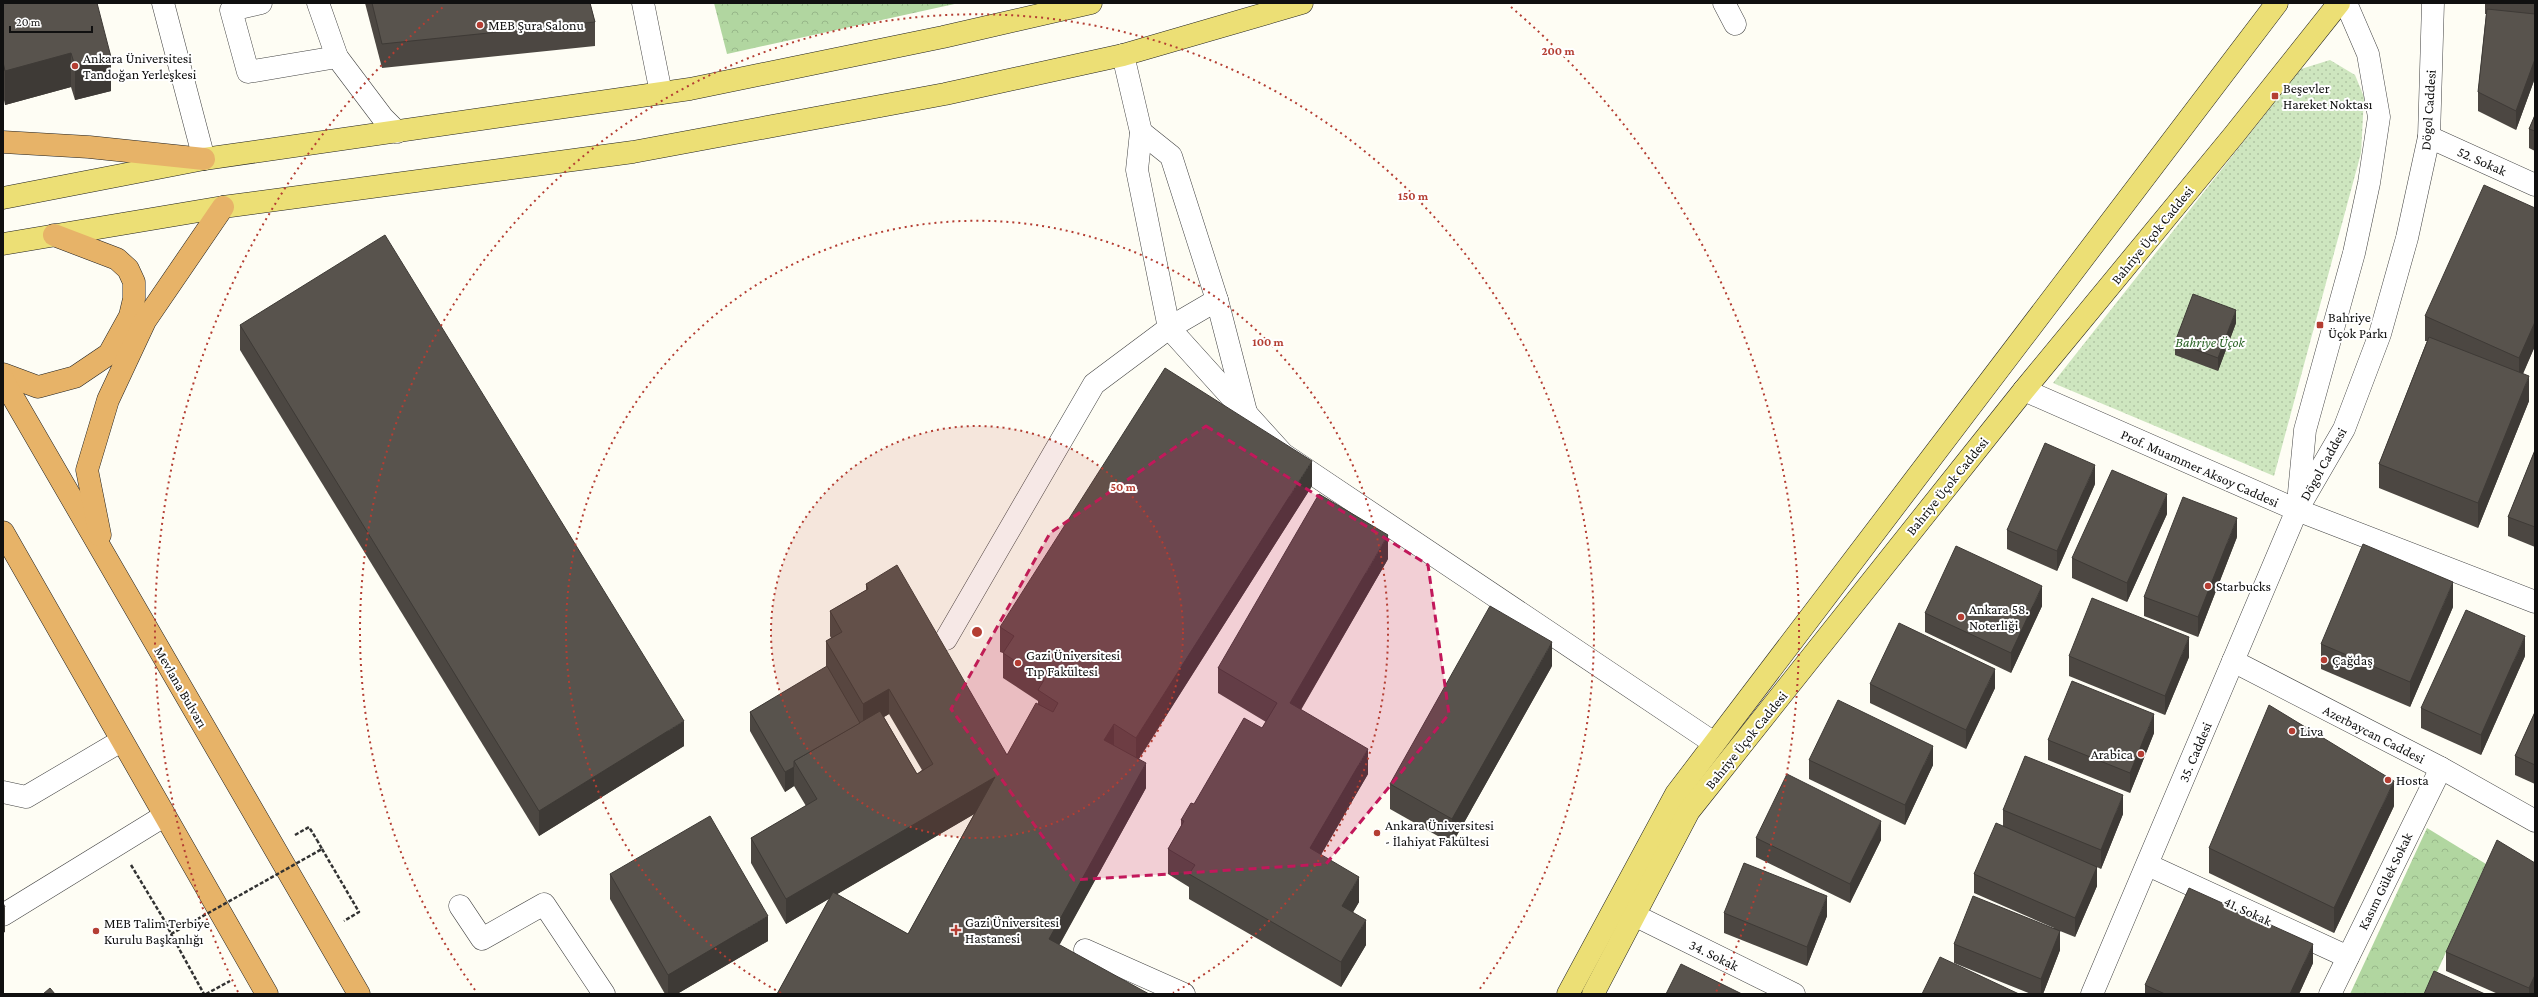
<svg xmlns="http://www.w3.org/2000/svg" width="2538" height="997" font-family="'Crimson Pro',serif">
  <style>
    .forest { fill: url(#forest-crowns) }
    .park { fill: url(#park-dots) }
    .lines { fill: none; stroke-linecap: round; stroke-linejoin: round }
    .minor-casing { stroke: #434343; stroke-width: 23 }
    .major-casing { stroke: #212121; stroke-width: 23 }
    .highway-casing { stroke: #212121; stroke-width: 23 }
    .path { stroke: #323232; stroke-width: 2.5; stroke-dasharray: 4 2; stroke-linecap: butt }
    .minor { stroke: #fff; stroke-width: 22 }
    .major { stroke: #ecdf75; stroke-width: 22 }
    .highway { stroke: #e7b368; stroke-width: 22 }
    .path-bridge { stroke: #323232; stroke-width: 2.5; stroke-dasharray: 4 2; stroke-linecap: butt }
    .wall { fill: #4c4742; fill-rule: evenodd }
    .shaded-wall { fill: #3e3a36 }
    .building { fill: #58534d; stroke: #3e3a36 }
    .marked { fill: #c2185b; fill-opacity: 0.2; stroke: #c2185b; stroke-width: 3; stroke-dasharray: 8 5; stroke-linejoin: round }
    .ring { fill: none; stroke: #b43e33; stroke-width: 2; stroke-dasharray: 2 4 }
    .poi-dot { fill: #b43e33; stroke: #fff; stroke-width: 1.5 }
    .labels { text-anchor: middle; stroke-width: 4; stroke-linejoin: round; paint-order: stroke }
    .poi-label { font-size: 14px; fill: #101010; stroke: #fff; text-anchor: start }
    .street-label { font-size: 14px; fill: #101010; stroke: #fff }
    .park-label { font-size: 14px; font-style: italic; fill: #2a6325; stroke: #fff }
    .centre { fill: #b43e33; stroke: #fff; stroke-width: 2 }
    .ring-label { font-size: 12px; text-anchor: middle; font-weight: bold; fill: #b43e33; stroke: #fff; stroke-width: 4; stroke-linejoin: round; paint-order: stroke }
  </style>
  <defs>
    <pattern id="forest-crowns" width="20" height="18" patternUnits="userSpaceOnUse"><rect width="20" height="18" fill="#b1d6a0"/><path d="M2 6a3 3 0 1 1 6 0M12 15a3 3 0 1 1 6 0" fill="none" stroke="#97b789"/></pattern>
    <pattern id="park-dots" width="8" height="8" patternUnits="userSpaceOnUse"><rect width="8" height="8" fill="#cee6bf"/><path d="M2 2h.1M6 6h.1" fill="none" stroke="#b0c4a3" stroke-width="1.8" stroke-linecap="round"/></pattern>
  </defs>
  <rect width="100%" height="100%" fill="#fefdf4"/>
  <g class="forest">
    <path d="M714,3H959L727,54Z"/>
    <path d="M2427,828L2486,864L2427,994H2350Z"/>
  </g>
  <path class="park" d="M2330,60L2355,75L2364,97L2361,153L2274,476L2053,383L2301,69Z"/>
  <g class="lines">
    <g class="minor-casing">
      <g id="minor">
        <path d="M163,3L204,159"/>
        <path d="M261,3L231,10L248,72L337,57"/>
        <path d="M318,3L337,57L383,118L397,132"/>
        <path d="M643,3L661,93"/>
        <path d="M1724,3L1735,24"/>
        <path d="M1123,55L1141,132L1137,170L1169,328L1283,454L1714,743"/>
        <path d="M1141,132L1171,156L1217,300L1246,412"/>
        <path d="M2429,137L2535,185"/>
        <path d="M2024,390L2297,510L2535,602"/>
        <path d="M2298,503L2305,430L2354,253L2369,183L2379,117L2368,54L2346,3"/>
        <path d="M946,639L1094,384L1169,328L1217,300"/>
        <path d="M2233,661L2441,768L2535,821"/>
        <path d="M3,792L26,797L121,741"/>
        <path d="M2148,865L2348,957"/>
        <path d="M460,906L482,939L544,904L604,994"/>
        <path d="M3,915L164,816"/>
        <path d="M1634,915L1794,994"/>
        <path d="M1085,950L1184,994"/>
        <path d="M2092,994L2297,510L2344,429L2380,334L2407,238L2429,137L2433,3"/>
        <path d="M2330,994L2441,768"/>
      </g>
    </g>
    <g class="major-casing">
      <g id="major">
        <path d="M3,198L204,159L690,89L943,37L1091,3"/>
        <path d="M3,244L223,207L633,152L945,94L1123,55L1302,3"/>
        <path d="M1568,994L1676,794L2277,3"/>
        <path d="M1593,994L1689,811L2024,390L2234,135L2339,3"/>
      </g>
    </g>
    <g class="highway-casing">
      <g id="highway">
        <path d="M3,142L89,147L204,159"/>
        <path d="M3,374L38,387L75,377L109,354L130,316L134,299V282L128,269L117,259L54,235"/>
        <path d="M3,380L359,994"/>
        <path d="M3,532L267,994"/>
        <path d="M100,535L87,470L108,400L145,321L223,207"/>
      </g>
    </g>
    <g class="path">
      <path d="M295,835L309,827L317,840"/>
      <path d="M322,849L359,912L344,921"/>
      <path d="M131,865L166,923"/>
      <path d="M171,934L204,994"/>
      <path d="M206,994L230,981"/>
    </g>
    <use href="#minor" class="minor"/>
    <use href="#major" class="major"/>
    <use href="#highway" class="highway"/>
    <path class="path-bridge" d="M166,923L171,934L322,849L317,840"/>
  </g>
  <g class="wall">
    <path d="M3,3H97L111,91L75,100L71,87L5,105L3,95Z"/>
    <path d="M365,3H590L595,22V46L382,68Z"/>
    <path d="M2485,3H2535V78L2516,130L2478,111V92L2486,14H2485Z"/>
    <path d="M2535,115V151L2529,148V129Z"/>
    <path d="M2535,208V346L2523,374L2529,401L2478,528L2379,488V464L2427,341H2425V316Z"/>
    <path d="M2236,323L2218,371L2175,355V342Z"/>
    <path d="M240,325L684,746L539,836L240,350Z"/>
    <path d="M2535,450V547L2508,536V517Z"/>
    <path d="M2095,484L2057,571L2007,549V530Z"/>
    <path d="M1312,486L1139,759L1146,788L1060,944L777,994L830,898L786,924L751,863V838L806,806L794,786L785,792L750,731V712L827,667L826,666V641L831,638L830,636V611L866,590V584L1007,755L1038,704V701L1003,678V653L1000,652V627ZM889,714L922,770L917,774L884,717ZM974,814L908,934L837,894Z"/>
    <path d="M2167,514L2127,602L2072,578V558Z"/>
    <path d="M2237,537L2198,637L2144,616V597Z"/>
    <path d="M1388,559L1301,710L1368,774L1321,855L1359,902L1353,912L1366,945L1341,987L1189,899V887L1168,874V849L1181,826V820L1194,804L1262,728L1266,722L1218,693V668Z"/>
    <path d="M2042,606L2011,673L1925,632V613Z"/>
    <path d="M2453,607L2410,707L2321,669V644Z"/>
    <path d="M2069,656L2189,657L2165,715L2069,676Z"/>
    <path d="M2525,656L2481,755L2421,728V708Z"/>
    <path d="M1552,666L1452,844L1390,809V784Z"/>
    <path d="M1870,684L1995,688L1966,749L1870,703Z"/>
    <path d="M2535,712V784L2515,775V756Z"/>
    <path d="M2154,733L2130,793L2048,760V740Z"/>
    <path d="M1809,760L1933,765L1905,825L1809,779Z"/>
    <path d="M2394,806L2334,933L2209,873V848Z"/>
    <path d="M2003,810L2123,814L2101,869L2097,867V886L2075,937L2060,931V950L2043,994H2031L1954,963V944L2054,928L1974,893V874L2003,827Z"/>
    <path d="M1756,838L1881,840L1850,903L1756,857Z"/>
    <path d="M2535,863V994H2498L2446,971V952Z"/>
    <path d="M610,874L768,941L677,994H665L610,899Z"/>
    <path d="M1724,913L1827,916L1807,966L1724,933Z"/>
    <path d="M2313,963L2299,994H2145V985Z"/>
  </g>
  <g class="shaded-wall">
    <path d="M71,53V87L5,105V71Z"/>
    <path d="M111,57V91L75,100V66Z"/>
    <path d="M2535,59V78L2516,130V111Z"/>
    <path d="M2236,310V323L2218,371V358Z"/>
    <path d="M2535,322V346L2519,382V358Z"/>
    <path d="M2529,376V401L2478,528V503Z"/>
    <path d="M1312,461V486L1136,763V738Z"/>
    <path d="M2095,465V484L2057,571V551Z"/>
    <path d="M2167,494V514L2127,602V583Z"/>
    <path d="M2237,518V537L2198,637V617Z"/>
    <path d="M1388,535V559L1290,728V703Z"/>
    <path d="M2453,582V607L2410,707V682Z"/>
    <path d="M2042,586V606L2011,673V653Z"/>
    <path d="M2525,636V656L2481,755V735Z"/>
    <path d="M2189,637V657L2165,715V696Z"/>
    <path d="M1552,642V666L1452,844V819Z"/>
    <path d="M1995,669V688L1966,749V730Z"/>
    <path d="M889,689V714L863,729V704Z"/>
    <path d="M2154,714V733L2130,793V773Z"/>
    <path d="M684,721V746L539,836V811Z"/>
    <path d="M1114,724V749L1104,740Z"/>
    <path d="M1933,746V765L1905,825V805Z"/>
    <path d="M1368,749V774L1310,873V848Z"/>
    <path d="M1146,763V788L1049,963V939Z"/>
    <path d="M794,767V786L785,792V772Z"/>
    <path d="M995,777V802L786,924V899Z"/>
    <path d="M2394,781V806L2334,933V908Z"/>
    <path d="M2123,795V814L2101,869V850Z"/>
    <path d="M1881,821V840L1850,903V884Z"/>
    <path d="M2097,867V886L2075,937V918Z"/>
    <path d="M1359,877V902L1342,931V906Z"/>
    <path d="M1827,896V916L1807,966V947Z"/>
    <path d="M5,907V932L3,933V908Z"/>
    <path d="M768,916V941L677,994H668V975Z"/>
    <path d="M1366,920V945L1341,987V962Z"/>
    <path d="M2060,931V950L2043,994H2041V979Z"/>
    <path d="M2313,944V963L2299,994H2290Z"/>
    <path d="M2535,975V994H2529V988Z"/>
  </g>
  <g class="building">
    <path d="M3,3H97L111,57L75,66L71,53L5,71L3,62Z"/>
    <path d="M372,3H590L595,22L382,44Z"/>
    <path d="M2487,9L2535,14V59L2516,111L2478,92Z"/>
    <path d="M2535,115V131L2529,129Z"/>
    <path d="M2484,185L2535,208V322L2519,358L2425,316Z"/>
    <path d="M385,235L684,721L539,811L240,325Z"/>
    <path d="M2193,294L2236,310L2218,358L2175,342Z"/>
    <path d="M2429,337L2529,376L2478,503L2379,464Z"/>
    <path d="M1165,368L1312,461L1136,738L1114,724L1104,740L1146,763L1049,939L1149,994H777L833,892L908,934L995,777L786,899L751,838L817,799L794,761L880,711L917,774L933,764L889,689L863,704L826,641L842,632L830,611L868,589L866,584L897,565L1007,755L1036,703L1053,712L1058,703L1038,690L1044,680L1003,653L1014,636L1000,627Z"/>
    <path d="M2045,443L2095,465L2057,551L2007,530Z"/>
    <path d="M2535,450V527L2508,517Z"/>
    <path d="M2112,470L2167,494L2127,583L2072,558Z"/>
    <path d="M1319,494L1388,535L1290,703L1368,749L1310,848L1359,877L1342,906L1366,920L1341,962L1189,874L1195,865L1168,849L1184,821L1181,820L1191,803L1194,804L1244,718L1262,728L1277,703L1218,668Z"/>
    <path d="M2183,497L2237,518L2198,617L2144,597Z"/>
    <path d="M2363,544L2453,582L2410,682L2321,644Z"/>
    <path d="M1956,546L2042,586L2011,653L1925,613Z"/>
    <path d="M2092,598L2189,637L2165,696L2069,656Z"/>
    <path d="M1490,606L1552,642L1452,819L1390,784Z"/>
    <path d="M2466,610L2525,636L2481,735L2421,708Z"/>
    <path d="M1899,623L1995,669L1966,730L1870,684Z"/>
    <path d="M827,666L860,723L794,761V767L785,772L750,712Z"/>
    <path d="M2072,681L2154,714L2130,773L2048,740Z"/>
    <path d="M1838,700L1933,746L1905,805L1809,760Z"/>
    <path d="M2269,705L2394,781L2334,908L2209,848Z"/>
    <path d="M2535,712V765L2515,756Z"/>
    <path d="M2025,756L2123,795L2101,850L2003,810Z"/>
    <path d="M1787,774L1881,821L1850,884L1756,838Z"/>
    <path d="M710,816L768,916L668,975L610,874Z"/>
    <path d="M1996,823L2097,867L2075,918L1974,874Z"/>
    <path d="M2497,840L2535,863V975L2529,988L2446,952Z"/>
    <path d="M1744,863L1827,896L1807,947L1724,913Z"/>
    <path d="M2189,888L2313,944L2290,994H2165L2145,985Z"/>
    <path d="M1973,896L2060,931L2041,979L1954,944Z"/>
    <path d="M3,903L5,907L3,908Z"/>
    <path d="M1940,957L2019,994H1922Z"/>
    <path d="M1681,964L1742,994H1666Z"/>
    <path d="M2434,971L2485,994H2424Z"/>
    <path d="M50,988L55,994H43Z"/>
  </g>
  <path class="marked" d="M1206,426L1428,565L1449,714L1326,864L1074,880L951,709L1050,533Z"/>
  <circle cx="977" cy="632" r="206" fill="#b43e33" fill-opacity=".12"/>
  <g class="ring">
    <circle cx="977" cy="632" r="206"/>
    <path d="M781 993A411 411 0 1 1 1173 993"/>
    <path d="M475 990A617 617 0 1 1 1479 990"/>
    <path d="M238 992A822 822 0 0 1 443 7M1511 7A822 822 0 0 1 1716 992"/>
  </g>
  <g class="poi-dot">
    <circle cx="480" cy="25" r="4"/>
    <circle cx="75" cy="66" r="4"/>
    <rect x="2271" y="92" width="8" height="8" rx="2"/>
    <rect x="2316" y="321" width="8" height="8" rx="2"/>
    <circle cx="2208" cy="586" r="4"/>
    <circle cx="1961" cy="617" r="4"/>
    <circle cx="2324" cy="660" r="4"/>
    <circle cx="1018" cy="663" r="4"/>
    <circle cx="2292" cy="731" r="4"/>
    <circle cx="2141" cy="754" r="4"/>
    <circle cx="2388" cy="780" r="4"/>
    <circle cx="1377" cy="833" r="4"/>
    <path d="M954 924h4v4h4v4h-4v4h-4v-4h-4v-4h4z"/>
    <circle cx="96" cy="931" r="4"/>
  </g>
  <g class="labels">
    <g class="poi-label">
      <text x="488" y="30">MEB Şura Salonu</text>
      <text x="83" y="63">Ankara Üniversitesi<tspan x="83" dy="16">Tandoğan Yerleşkesi</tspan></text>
      <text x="2283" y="93">Beşevler<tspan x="2283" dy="16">Hareket Noktası</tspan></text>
      <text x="2328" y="322">Bahriye<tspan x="2328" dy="16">Üçok Parkı</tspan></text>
      <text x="2216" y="591">Starbucks</text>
      <text x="1969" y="614">Ankara 58.<tspan x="1969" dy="16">Noterliği</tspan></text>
      <text x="1026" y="660">Gazi Üniversitesi<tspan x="1026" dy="16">Tıp Fakültesi</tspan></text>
      <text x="2332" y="665">Çağdaş</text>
      <text x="2300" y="736">Liva</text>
      <text x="2133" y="759" text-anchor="end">Arabica</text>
      <text x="2396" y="785">Hosta</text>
      <text x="1385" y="830">Ankara Üniversitesi<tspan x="1385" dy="16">- İlahiyat Fakültesi</tspan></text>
      <text x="965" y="927">Gazi Üniversitesi<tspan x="965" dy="16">Hastanesi</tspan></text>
      <text x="104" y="928">MEB Talim Terbiye<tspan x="104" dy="16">Kurulu Başkanlığı</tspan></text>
    </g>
    <g class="street-label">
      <text transform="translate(2428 110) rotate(-86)" y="5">Dögol Caddesi</text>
      <text transform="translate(2482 161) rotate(24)" y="5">52. Sokak</text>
      <text transform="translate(2152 235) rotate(-51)" y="5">Bahriye Üçok Caddesi</text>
      <text transform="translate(2323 464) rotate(-61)" y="5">Dögol Caddesi</text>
      <text transform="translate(2200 468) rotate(24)" y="5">Prof. Muammer Aksoy Caddesi</text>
      <text transform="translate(1947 486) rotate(-51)" y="5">Bahriye Üçok Caddesi</text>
      <text transform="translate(181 687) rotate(60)" y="5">Mevlana Bulvarı</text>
      <text transform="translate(2374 734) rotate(27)" y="5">Azerbaycan Caddesi</text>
      <text transform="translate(1746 740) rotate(-51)" y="5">Bahriye Üçok Caddesi</text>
      <text transform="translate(2195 752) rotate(-67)" y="5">35. Caddesi</text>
      <text transform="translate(2385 881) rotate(-64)" y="5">Kasım Gülek Sokak</text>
      <text transform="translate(2248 911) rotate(25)" y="5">41. Sokak</text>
      <text transform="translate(1714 955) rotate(26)" y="5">34. Sokak</text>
    </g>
    <g class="park-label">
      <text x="2210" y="347">Bahriye Üçok</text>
    </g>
  </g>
  <circle cx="977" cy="632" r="6" class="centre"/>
  <g class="ring-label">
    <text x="1558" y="55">200 m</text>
    <text x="1413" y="200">150 m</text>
    <text x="1268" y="346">100 m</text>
    <text x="1123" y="491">50 m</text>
  </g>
  <rect width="2538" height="997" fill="none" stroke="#101010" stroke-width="8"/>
  <path d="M10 26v6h82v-6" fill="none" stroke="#101010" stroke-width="2"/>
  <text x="16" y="26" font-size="12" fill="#101010" stroke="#ffffff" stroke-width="3" paint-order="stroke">20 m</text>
</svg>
